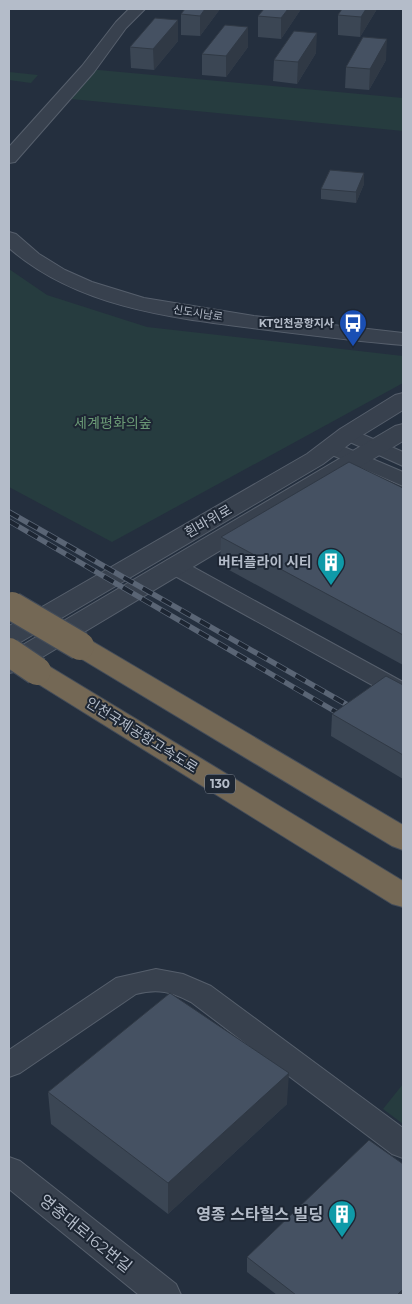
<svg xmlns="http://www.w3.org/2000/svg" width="412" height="1304" font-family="Montserrat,'Noto Sans KR',sans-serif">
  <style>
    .green { fill: #263c3f }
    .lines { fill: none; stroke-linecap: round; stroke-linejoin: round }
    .minor-casing { stroke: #565f6c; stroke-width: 2 }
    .tertiary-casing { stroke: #565f6c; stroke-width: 2 }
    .motorway-casing { stroke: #434c59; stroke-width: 2 }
    .minor { fill: #38414e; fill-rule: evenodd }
    .tertiary { fill: #38414e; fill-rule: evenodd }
    .motorway { fill: #746855; fill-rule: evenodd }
    .rail-casing { stroke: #5a6575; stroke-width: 5.5 }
    .rail { stroke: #1d2633; stroke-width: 4; stroke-dasharray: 11; stroke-linecap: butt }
    .motorway-bridge-casing { stroke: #434c59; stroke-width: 30; stroke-linecap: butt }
    .motorway-bridge { stroke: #746855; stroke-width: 28 }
    .wall { fill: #3b4654 }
    .shaded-wall { fill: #303945 }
    .building { fill: #455162; stroke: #303945 }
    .labels { text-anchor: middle; stroke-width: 4; stroke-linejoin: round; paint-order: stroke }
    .far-street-label { font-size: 11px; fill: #b4bcc9; stroke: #1d2633 }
    .far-poi-label { font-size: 11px; font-weight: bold; fill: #b4bcc9; stroke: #1d2633; text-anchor: end }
    .shield { fill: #1d2633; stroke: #878f9c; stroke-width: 1 }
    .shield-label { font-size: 12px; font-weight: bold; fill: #b4bcc9 }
    .park-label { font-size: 14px; fill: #6b9a76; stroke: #1d2633 }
    .street-label { font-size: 14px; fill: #b4bcc9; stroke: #1d2633 }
    .poi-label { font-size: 14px; font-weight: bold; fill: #b4bcc9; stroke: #1d2633; text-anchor: end }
    .near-poi-label { font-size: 16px; font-weight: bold; fill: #b4bcc9; stroke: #1d2633; text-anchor: end }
    .near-street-label { font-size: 16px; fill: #b4bcc9; stroke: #1d2633 }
  </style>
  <rect width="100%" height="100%" fill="#242f3e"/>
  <g class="green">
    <path d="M88,69L403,98V131L61,98Z"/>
    <path d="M9,72L38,75L31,83L9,80Z"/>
    <path d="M9,269L47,295L147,327L403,356V383L112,542L9,487Z"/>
    <path d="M403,1084V1124L383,1109Z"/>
  </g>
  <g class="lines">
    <g class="minor-casing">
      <g id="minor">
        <path d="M348,428L403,452V466L341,438L338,434L341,430Z"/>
        <path d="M330,441L403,472V486L323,451L320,447L323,443Z"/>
        <path d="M174,559L182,561L403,682V699L394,697L166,571L163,566L166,561Z"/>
        <path d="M156,969L183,974L211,986L403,1128V1158L392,1154L191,1002C172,992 158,988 136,994L20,1073L9,1077V1050L116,978Z"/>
        <path d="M9,1157L20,1161L176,1284L181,1295H139L9,1189Z"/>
      </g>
    </g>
    <g class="tertiary-casing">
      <g id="tertiary">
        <path d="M129,9H145L126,28L94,72L15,162L9,163V147L82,66L116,22Z"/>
        <path d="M9,232L16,234L39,254L65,270L92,282L144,298L254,316L403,333V345C356,341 308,335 260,329C173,318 78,308 9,248Z"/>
        <path d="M403,393V410L356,439L323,464L19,643L9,645V626L307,454L340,429L395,395Z"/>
        <path d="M403,424V441L19,671L9,673V653L395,426Z"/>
      </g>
    </g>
    <g class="motorway-casing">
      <g id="motorway">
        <path d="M80,638L90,640L403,825V850L392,846L70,652L66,646L70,640Z"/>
        <path d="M37,663L47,665L403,881V907L392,904L27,677L23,671L27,665Z"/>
      </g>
    </g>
    <use href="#minor" class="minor"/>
    <use href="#tertiary" class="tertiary"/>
    <use href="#motorway" class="motorway"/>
    <g class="rail-casing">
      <g id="rail">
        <path d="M9,512L358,711"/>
        <path d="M9,521L348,719"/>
      </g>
    </g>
    <use href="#rail" class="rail"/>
    <g class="motorway-bridge-casing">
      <g id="motorway-bridge">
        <path d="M12,606L80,646"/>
        <path d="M9,652L37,671"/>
      </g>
    </g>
    <use href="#motorway-bridge" class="motorway-bridge"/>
  </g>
  <g class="wall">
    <path d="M185,9H220L200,36L181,35V14Z"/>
    <path d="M301,9L281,39L258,37V16Z"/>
    <path d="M342,9H377L360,37L338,35V15Z"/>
    <path d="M178,20V41L154,70L131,68L130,47Z"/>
    <path d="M248,27V47L226,77L202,75V54Z"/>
    <path d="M316,53L297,84L273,81L274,60Z"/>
    <path d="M386,60L369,90L345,88L346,67Z"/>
    <path d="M364,184L356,203L321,199V189Z"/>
    <path d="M403,488V665L220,565L221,537Z"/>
    <path d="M403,685V779L331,736L332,714Z"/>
    <path d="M48,1092L287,1104L168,1214L51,1124Z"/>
    <path d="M247,1257L403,1295H277L247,1272Z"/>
  </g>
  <g class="shaded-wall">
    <path d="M205,9H220L200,36V16Z"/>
    <path d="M288,9H301L281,39V18Z"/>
    <path d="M366,9H377L360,37L361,17Z"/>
    <path d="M178,20V41L154,70L153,49Z"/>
    <path d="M248,27V47L226,77V56Z"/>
    <path d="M317,33L316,53L297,84L298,62Z"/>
    <path d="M387,39L386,60L369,90L370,69Z"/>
    <path d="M364,173V184L356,203V192Z"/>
    <path d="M289,1073L287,1104L168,1214V1183Z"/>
    <path d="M403,1289V1295H397Z"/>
  </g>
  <g class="building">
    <path d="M185,9H205L200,16L181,14Z"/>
    <path d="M264,9H288L281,18L258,16Z"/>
    <path d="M342,9H366L361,17L338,15Z"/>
    <path d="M155,18L178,20L153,49L130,47Z"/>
    <path d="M225,25L248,27L226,56L202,54Z"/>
    <path d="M294,31L317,33L298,62L274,60Z"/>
    <path d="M363,37L387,39L370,69L346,67Z"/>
    <path d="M330,170L364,173L356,192L321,189Z"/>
    <path d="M349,462L403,488V635L221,537Z"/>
    <path d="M386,676L403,685V755L332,714Z"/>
    <path d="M170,993L289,1073L168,1183L48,1092Z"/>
    <path d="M369,1140L403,1164V1289L397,1295H296L247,1257Z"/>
  </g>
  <defs>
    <g id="bus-pin" transform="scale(1.4375)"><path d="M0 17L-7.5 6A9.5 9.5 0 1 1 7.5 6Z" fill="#1a4fb4" stroke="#1d2633"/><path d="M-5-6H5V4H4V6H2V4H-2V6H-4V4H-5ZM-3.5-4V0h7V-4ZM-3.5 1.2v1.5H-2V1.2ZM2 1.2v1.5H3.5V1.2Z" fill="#fff"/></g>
    <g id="building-pin" transform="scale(1.4375)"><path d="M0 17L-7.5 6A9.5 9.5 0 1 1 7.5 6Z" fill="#0f9aa8" stroke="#1d2633"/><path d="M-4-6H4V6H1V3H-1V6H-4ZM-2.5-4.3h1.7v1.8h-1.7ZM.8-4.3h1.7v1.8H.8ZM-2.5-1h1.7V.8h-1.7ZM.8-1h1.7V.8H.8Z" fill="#fff"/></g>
  </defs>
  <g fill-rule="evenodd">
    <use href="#bus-pin" x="353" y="323"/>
    <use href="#building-pin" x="331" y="562"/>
    <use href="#building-pin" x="342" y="1214"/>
  </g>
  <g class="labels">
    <g class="far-street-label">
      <text transform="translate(198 313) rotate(9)" y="4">신도시남로</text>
    </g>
    <g class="far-poi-label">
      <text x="334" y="327">KT인천공항지사</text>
    </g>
    <rect class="shield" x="205" y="774.5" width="30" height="19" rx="4"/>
    <g class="shield-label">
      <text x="220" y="788">130</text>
    </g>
    <g class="park-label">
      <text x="113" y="428">세계평화의숲</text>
    </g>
    <g class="street-label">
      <text transform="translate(208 521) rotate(-30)" y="5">흰바위로</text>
      <text transform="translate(142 735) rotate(32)" y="5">인천국제공항고속도로</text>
    </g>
    <g class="poi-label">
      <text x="312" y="567">버터플라이 시티</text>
    </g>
    <g class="near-poi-label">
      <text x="323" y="1220">영종 스타힐스 빌딩</text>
    </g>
    <g class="near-street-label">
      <text transform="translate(86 1233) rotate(39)" y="6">영종대로162번길</text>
    </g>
  </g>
  <rect width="412" height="1304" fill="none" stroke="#b4bcc9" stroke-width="20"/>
</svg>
